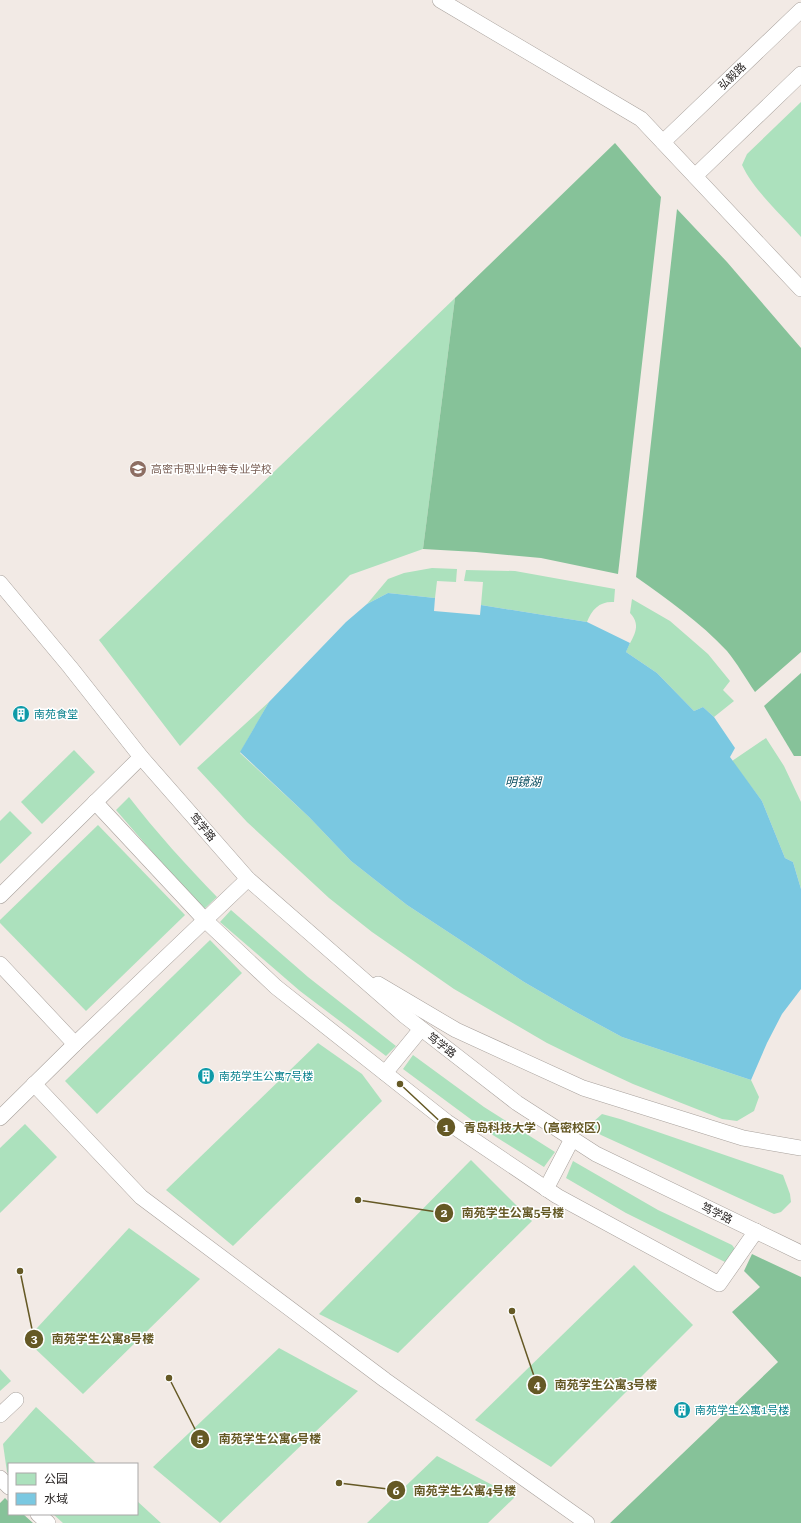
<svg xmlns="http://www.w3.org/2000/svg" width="801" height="1523" font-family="'Roboto Serif','Noto Sans SC',serif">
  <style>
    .green { fill: #ace1bd }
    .forest { fill: #86c299 }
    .water { fill: #7ac8e1 }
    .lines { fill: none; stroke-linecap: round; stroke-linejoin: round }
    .lane-casing { stroke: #a8a19c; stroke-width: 16 }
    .lane { stroke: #fff; stroke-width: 15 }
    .labels { text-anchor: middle; stroke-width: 3; stroke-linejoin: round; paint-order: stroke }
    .street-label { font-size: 11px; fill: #282423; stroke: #fff }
    .education-label { font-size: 11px; fill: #785e54; stroke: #fff; text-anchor: start }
    .culture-label { font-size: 11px; fill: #0d838f; stroke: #fff; text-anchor: start }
    .water-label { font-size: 12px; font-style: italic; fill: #094e60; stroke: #fff }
    .leader { fill: none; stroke: #655925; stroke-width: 1.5 }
    .callout-dot { fill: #655925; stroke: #fff; stroke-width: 1.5 }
    .mark-label { font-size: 12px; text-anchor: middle; font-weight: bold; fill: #fff }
    .callout-label { font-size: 12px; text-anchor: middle; font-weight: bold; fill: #655925; stroke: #fff; stroke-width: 3; stroke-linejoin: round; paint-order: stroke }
  </style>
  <rect width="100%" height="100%" fill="#f2eae5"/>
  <g class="green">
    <path d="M801,102V237C782,215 754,191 742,165L747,154Z"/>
    <path d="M455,298L423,549L350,575L180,746L99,640Z"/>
    <path d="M432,568L457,569L456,582L437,581L435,598L388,593L367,604L388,579L404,573Z"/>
    <path d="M466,570L515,571L615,589L614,602C600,601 592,609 587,622L481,605L483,582L464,581Z"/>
    <path d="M632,599L670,621L708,654L730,681L723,690L734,701L714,717L703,707L694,711L657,673L626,652C632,637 643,627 630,613Z"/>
    <path d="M269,702L240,753L309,817L351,861L407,905L524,982L574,1011L622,1037L751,1080L759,1097L754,1111L737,1121L722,1119L633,1084L590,1064L547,1043L454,989L372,932L329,898L247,822L197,768Z"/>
    <path d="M766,738L784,766L801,802V889L793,862L785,858L762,801L732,761Z"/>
    <path d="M74,750L95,772L42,824L21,802Z"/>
    <path d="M129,797C156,832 186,865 217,897L204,909L160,861L116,810Z"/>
    <path d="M10,811L32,833L0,864V821Z"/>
    <path d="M98,825L185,915L86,1011L0,923V920Z"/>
    <path d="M231,910L308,977L396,1046L386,1056L300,991L220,922Z"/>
    <path d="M210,940L242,973L97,1114L65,1081Z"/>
    <path d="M318,1043L362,1074L382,1101L233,1246L166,1190Z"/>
    <path d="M413,1055L484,1107L555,1152L544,1167L488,1132L403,1069Z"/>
    <path d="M602,1114L620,1119L783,1175L790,1194L791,1202L781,1212L774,1214L601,1135L595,1131L592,1123Z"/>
    <path d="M25,1124L57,1157L0,1213V1148Z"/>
    <path d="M471,1160L532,1221L398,1353L319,1314Z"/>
    <path d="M573,1161L658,1210L732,1245L735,1249L725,1262L626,1213L566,1178Z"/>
    <path d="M129,1228L200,1279L83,1394L26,1340Z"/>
    <path d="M634,1265L693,1325L551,1467L475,1420Z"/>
    <path d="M279,1348L358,1391L220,1523L153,1467Z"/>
    <path d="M0,1369L11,1381L0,1391Z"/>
    <path d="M36,1407L97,1464H9V1474L7,1472L3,1444Z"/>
    <path d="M437,1456L515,1497L488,1523H367Z"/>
    <path d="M137,1501L161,1523H63L53,1514H137Z"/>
  </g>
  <g class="forest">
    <path d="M615,143L661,197L618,574L541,558L476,552L423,549L455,298Z"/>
    <path d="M677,209L727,262L801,348V652L755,692C746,679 737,663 727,651C700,622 667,599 636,577Z"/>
    <path d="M801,673V756H794L764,706Z"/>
    <path d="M752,1254L801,1277V1523H610L778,1362L732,1312L760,1287L744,1271Z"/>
    <path d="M5,1498L9,1502V1514H23L33,1523H0V1503Z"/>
  </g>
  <path class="water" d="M388,593L435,598L434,611L480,615L481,605L587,622L630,643L626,652L657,673L694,711L703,707L714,717L735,748L730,757L762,801L785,858L793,862L801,889V989L782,1014L767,1043L751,1080L622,1037L574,1011L524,982L407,905L351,861L309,817L240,752L269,702L346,622L367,604Z"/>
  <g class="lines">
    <g class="lane-casing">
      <g id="lane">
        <path d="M440,0L641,119L801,289"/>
        <path d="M663,142L801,10"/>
        <path d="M695,176L801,74"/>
        <path d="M0,583L70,667L141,757L248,879L405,1016L517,1103L596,1154L801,1253"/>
        <path d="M95,802L205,920L276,987L447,1122L557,1196L719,1284L756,1231"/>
        <path d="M0,896L141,757"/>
        <path d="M0,964L75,1044"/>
        <path d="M378,984L456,1030L583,1088L743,1138L801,1148"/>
        <path d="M385,1073L421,1029"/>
        <path d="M34,1084L141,1197L385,1380L587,1523"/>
        <path d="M0,1118L75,1044L248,879"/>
        <path d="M546,1189L572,1139"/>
        <path d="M0,1415L16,1400"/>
        <path d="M0,1478L9,1487"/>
        <path d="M38,1514L48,1523"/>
      </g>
    </g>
    <use href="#lane" class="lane"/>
  </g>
  <defs>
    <g id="school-disc" transform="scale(0.9)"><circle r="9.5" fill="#8d6e63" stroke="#fff"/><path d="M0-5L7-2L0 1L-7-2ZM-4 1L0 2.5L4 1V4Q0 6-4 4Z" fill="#fff"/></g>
    <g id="building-disc" transform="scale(0.9)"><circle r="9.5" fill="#0f9aa8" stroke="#fff"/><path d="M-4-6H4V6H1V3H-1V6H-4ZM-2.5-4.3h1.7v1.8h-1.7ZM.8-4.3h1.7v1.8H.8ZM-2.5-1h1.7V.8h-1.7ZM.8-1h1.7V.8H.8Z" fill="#fff"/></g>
  </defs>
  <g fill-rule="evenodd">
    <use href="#school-disc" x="138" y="469"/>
    <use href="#building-disc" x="21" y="714"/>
    <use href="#building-disc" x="206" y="1076"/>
    <use href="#building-disc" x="682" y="1410"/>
  </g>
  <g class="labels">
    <g class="street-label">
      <text transform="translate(732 76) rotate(-44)" y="4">弘毅路</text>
      <text transform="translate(203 827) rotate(49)" y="4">笃学路</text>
      <text transform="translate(442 1045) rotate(38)" y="4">笃学路</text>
      <text transform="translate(717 1213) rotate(26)" y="4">笃学路</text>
    </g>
    <g class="education-label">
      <text x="151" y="473">高密市职业中等专业学校</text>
    </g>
    <g class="culture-label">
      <text x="34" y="718">南苑食堂</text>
      <text x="219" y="1080">南苑学生公寓7号楼</text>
      <text x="695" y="1414">南苑学生公寓1号楼</text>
    </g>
    <g class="water-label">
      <text x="523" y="786">明镜湖</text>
    </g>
  </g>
  <path class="leader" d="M400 1084L446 1127M358 1200L444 1213M20 1271L34 1339M512 1311L537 1385M169 1378L200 1439M339 1483L396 1490"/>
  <g class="callout-dot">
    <circle cx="400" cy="1084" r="4"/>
    <circle cx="358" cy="1200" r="4"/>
    <circle cx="20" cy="1271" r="4"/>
    <circle cx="512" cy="1311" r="4"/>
    <circle cx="169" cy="1378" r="4"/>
    <circle cx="339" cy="1483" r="4"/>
    <circle cx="446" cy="1127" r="10"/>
    <circle cx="444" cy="1213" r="10"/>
    <circle cx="34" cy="1339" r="10"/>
    <circle cx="537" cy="1385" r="10"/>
    <circle cx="200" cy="1439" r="10"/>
    <circle cx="396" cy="1490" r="10"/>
  </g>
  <g class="mark-label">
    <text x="446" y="1132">1</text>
    <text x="444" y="1217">2</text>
    <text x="34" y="1343">3</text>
    <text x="537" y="1389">4</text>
    <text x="200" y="1443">5</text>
    <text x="396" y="1495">6</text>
  </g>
  <g class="callout-label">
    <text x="536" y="1132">青岛科技大学（高密校区）</text>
    <text x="513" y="1217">南苑学生公寓5号楼</text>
    <text x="103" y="1343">南苑学生公寓8号楼</text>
    <text x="606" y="1389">南苑学生公寓3号楼</text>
    <text x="270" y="1443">南苑学生公寓6号楼</text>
    <text x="465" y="1495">南苑学生公寓4号楼</text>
  </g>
  <rect x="8" y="1463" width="130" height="52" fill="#ffffff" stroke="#a9a7a7"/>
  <rect x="16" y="1473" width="20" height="12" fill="#ace1bd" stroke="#a9a7a7"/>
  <text x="44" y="1483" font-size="12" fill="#282423">公园</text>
  <rect x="16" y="1493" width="20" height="12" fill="#7ac8e1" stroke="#a9a7a7"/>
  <text x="44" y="1503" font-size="12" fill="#282423">水域</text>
</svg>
